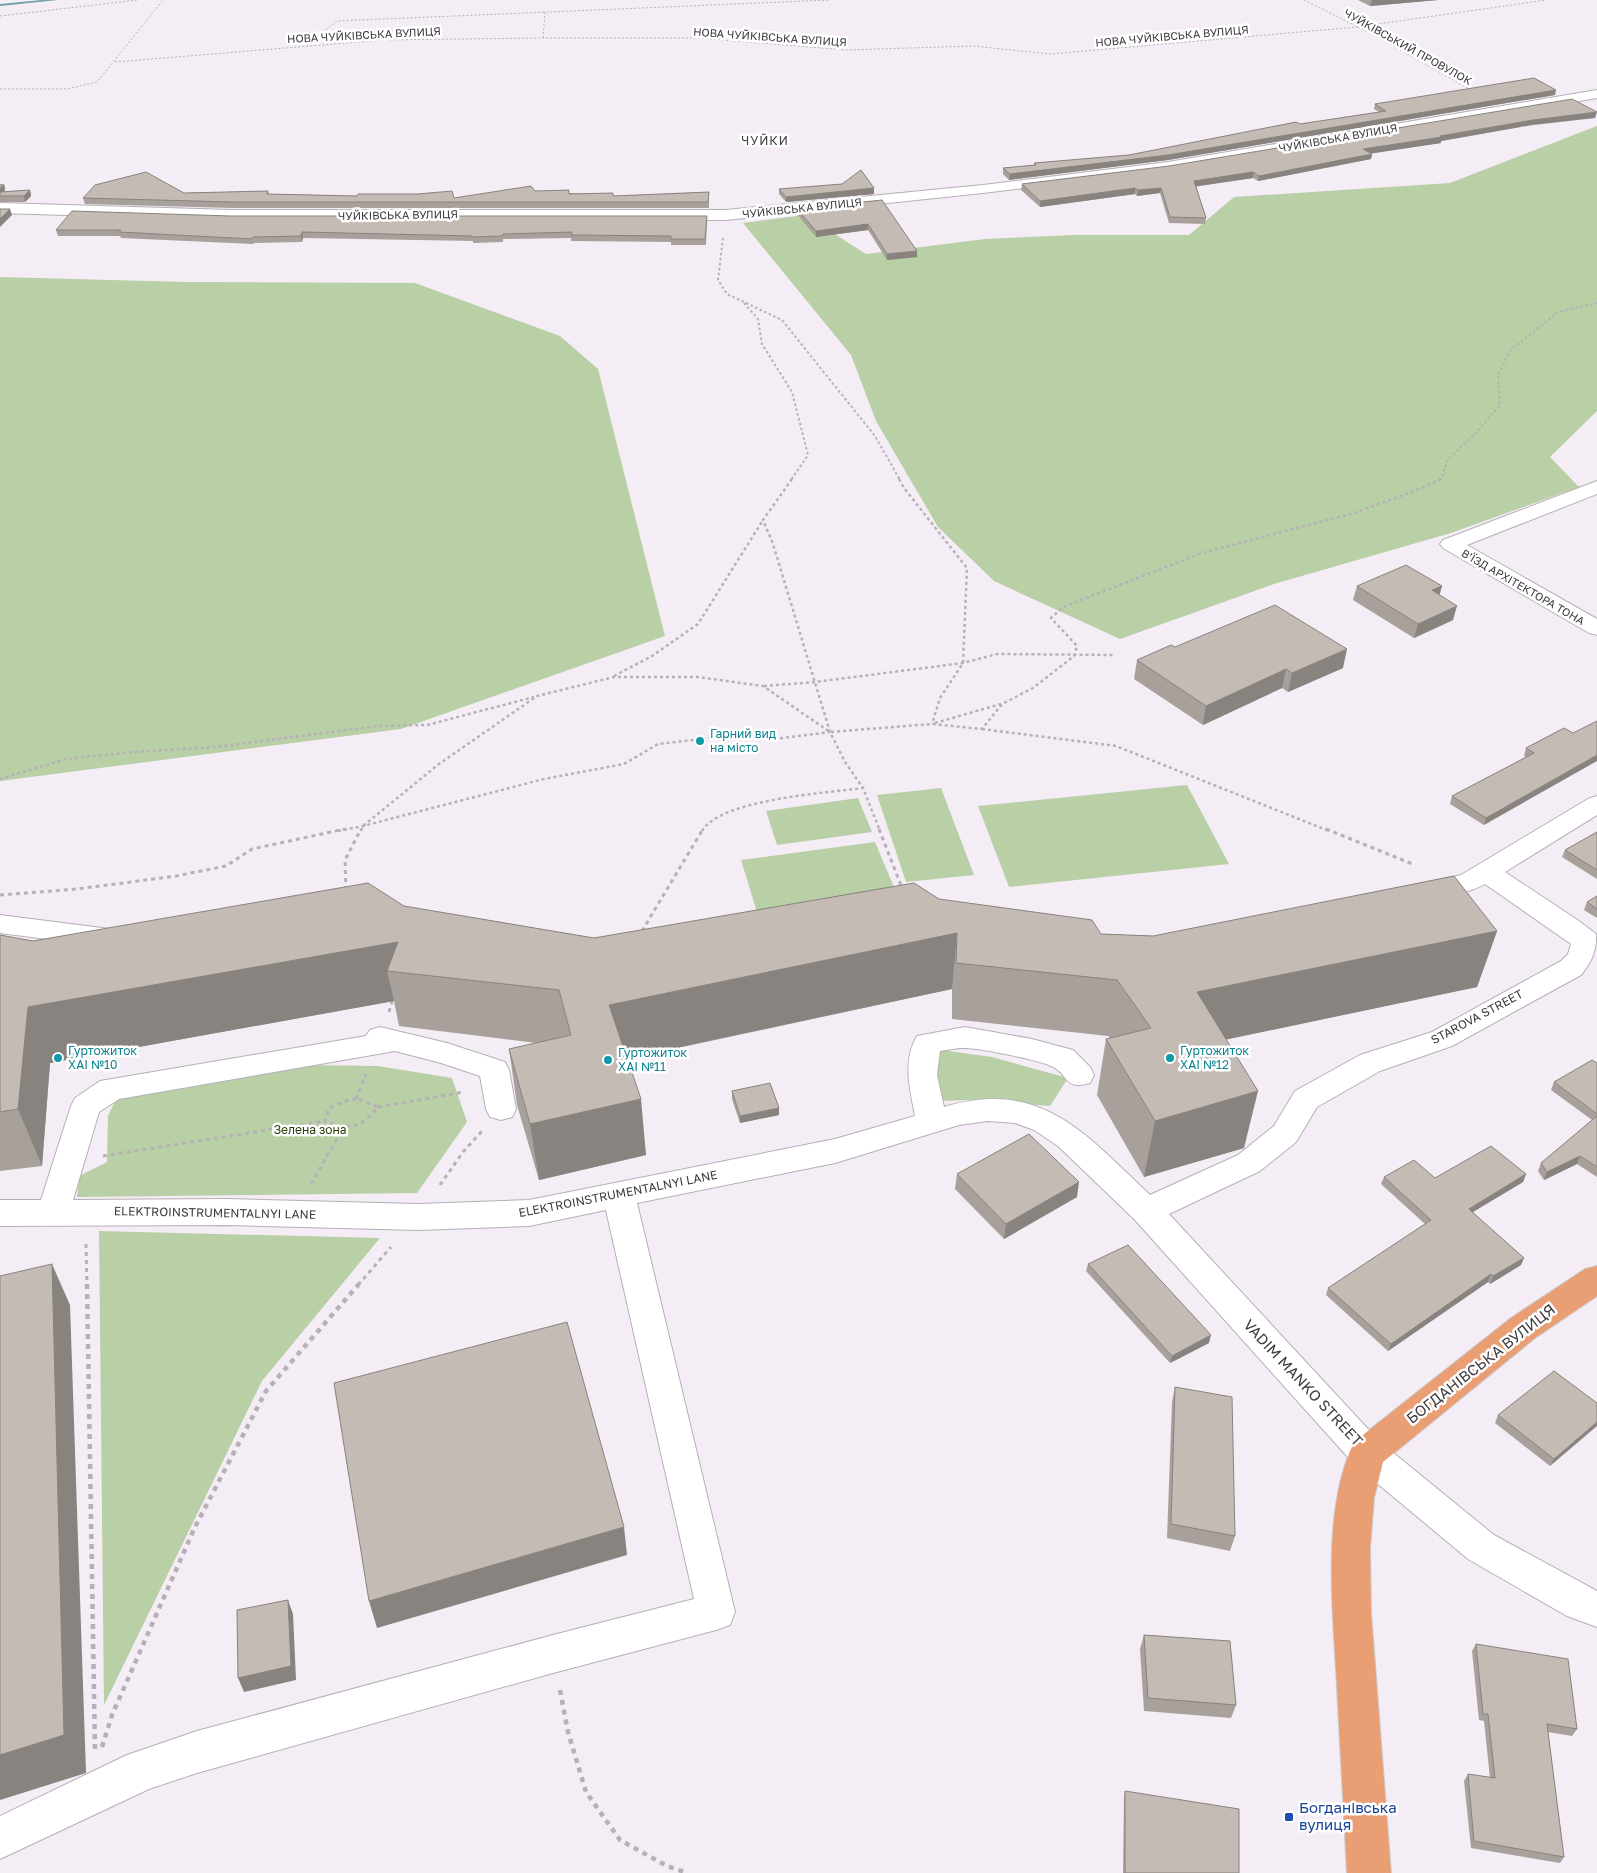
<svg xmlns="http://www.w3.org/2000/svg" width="1597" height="1873" font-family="'Golos Text',sans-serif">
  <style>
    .green { fill: #b9cfa6 }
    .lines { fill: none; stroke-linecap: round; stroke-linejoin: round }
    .stream { fill: #70a0ac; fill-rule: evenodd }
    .minor-casing { stroke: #b5afb7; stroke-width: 2 }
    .major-casing { stroke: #cdcccd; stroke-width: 2 }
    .path-far4 { stroke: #b6b1b8; stroke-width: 1; stroke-dasharray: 2 2; stroke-linecap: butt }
    .path-far3 { stroke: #b6b1b8; stroke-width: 2; stroke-dasharray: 2.5 2.5; stroke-linecap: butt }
    .path-far2 { stroke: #b6b1b8; stroke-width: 2.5; stroke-dasharray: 3 3; stroke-linecap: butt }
    .path-far1 { stroke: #b6b1b8; stroke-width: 3; stroke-dasharray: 4 4; stroke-linecap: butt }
    .path { stroke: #b6b1b8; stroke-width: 4.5; stroke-dasharray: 5 5; stroke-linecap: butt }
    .minor { fill: #fff; fill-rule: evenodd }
    .major { fill: #e99e74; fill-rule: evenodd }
    .wall { fill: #a8a19b }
    .shaded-wall { fill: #88837e }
    .building { fill: #c3bbb4; stroke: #88837e }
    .culture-dot { fill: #0f9aa8; stroke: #fff; stroke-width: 2 }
    .transit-dot { fill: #1a4fb4; stroke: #fff; stroke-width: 2 }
    .labels { text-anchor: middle; stroke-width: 5; stroke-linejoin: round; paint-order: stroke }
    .far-street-label { font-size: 11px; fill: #3e3b3f; stroke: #fff }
    .far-quarter-label { font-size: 12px; letter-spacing: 1px; fill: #3e3b3f; stroke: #fff }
    .culture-label { font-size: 12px; fill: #0d838f; stroke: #fff; text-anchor: start }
    .street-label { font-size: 12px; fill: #3e3b3f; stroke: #fff }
    .park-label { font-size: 12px; fill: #28400a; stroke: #fff }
    .near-street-label { font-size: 15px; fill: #3e3b3f; stroke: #fff }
    .near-transit-label { font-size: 15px; fill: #164399; stroke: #fff; text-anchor: start }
  </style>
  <rect width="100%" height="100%" fill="#f4edf6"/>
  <g class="green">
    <path d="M1597,126V411L1550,457L1579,487L1451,533L1274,584L1120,639L994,581L938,527L876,421L851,355L743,223L805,215L866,254L985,239L1074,235H1189L1234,197L1450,183Z"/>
    <path d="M0,277L186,282L415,283L560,336L598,369L665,636L401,729L0,781Z"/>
    <path d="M1187,785L1229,864L1009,887L978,806Z"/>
    <path d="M941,788L974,875L906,882L877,795Z"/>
    <path d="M858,798L872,832L777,845L766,811Z"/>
    <path d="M875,842L896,892L757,912L741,860Z"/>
    <path d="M941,1050L992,1057L1068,1078L1050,1106L971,1100L935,1101L933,1055Z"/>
    <path d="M304,1065L378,1066L452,1078L467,1122L417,1193L77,1197L79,1176L107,1162L108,1116L116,1099Z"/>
    <path d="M99,1231L380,1238L262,1381L104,1705Z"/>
  </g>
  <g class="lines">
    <path class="stream" d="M42,0H58L0,6V4Z"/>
    <g class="minor-casing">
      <g id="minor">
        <path d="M1597,90V98L1168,170L983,193L726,220H232L0,213V203L232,210H726L983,185L1168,162Z"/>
        <path d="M1597,481V494L1467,545L1597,619V635L1589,633L1443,548L1440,544L1443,540Z"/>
        <path d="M1597,796V815L1505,872L1579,921L1596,934C1597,951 1591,963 1581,975L1452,1046L1380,1071L1317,1107L1296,1142L1260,1171L1169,1214L1380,1442L1494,1535L1597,1591V1627L1567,1616L1468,1559L1354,1464L1135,1220L1058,1146L1034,1130L1015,1123L988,1121L959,1125L835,1163L637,1203L735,1612L730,1625L716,1630L553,1673L197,1773L149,1789L0,1859V1816L127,1755L197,1731L553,1635L694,1599L606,1210L529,1226L418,1230L227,1225L0,1226V1200H41L71,1106L75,1098L100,1081L366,1036L370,1030L380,1027L447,1043L505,1062L509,1070L516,1109L512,1117L501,1120L490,1117L486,1109L480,1076L441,1063L395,1051L119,1099L99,1112L73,1200L227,1199L418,1204L529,1200L835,1139L915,1116C910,1089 902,1061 917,1036L965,1027L1032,1039L1073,1050L1090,1067L1094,1075L1090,1083C1063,1091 1069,1073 1051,1066C1038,1060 976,1047 963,1048C956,1048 948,1050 940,1051L937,1075L944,1107C1042,1078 1085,1134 1150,1195L1238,1155L1274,1126L1295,1091L1360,1055L1432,1032L1561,961L1568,954L1571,944L1485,884C1470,893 1431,902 1415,897L1411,891L1415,885L1461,875L1588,799Z"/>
        <path d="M0,915L110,929L120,931L124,938L120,945L110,947L0,933Z"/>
      </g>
    </g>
    <g class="major-casing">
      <path id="major" d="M1597,1266V1296L1535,1338L1383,1462L1374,1498L1370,1548L1371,1612L1391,1873H1347C1344,1811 1340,1749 1337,1687C1333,1611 1321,1512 1354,1442L1511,1318L1585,1269Z"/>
    </g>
    <g class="path-far4">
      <path d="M1304,0L1372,34L1471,90"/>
      <path d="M0,16L137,0"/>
      <path d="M543,38L545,12"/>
      <path d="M307,45L337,21L830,0"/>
      <path d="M115,62L383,40L543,38H699L846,50L973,46L1051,54L1357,27L1546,0"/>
      <path d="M0,89H67L97,82L163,0"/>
    </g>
    <g class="path-far3">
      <path d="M723,238L718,280L727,294L782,320L875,436L900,480"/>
      <path d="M744,303L758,319L762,344L792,392L808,455L791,480"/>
      <path d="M1439,480L1441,479L1448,459L1477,432L1500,405L1498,374L1511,350L1558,312L1597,303"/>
    </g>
    <g class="path-far2">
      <path d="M792,479L763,520L773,544L830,732L845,762L863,788L880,831"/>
      <path d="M899,479L904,488L967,568L963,663L940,698L932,724"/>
      <path d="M614,676L652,656L698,624L763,520"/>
      <path d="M764,686L815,682L963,663L997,654L1115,655"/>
      <path d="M935,723L1001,704"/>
      <path d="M982,729L1116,746L1329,831"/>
      <path d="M0,779L66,759L133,752L216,747L377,726L427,725L534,697"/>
      <path d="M338,831L363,826L544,779L624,764L658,744L728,736L775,739L830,732"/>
      <path d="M361,831L363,826L439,764L537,696L614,677H698L763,686L830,732L932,724L982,729L1002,704L1033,688L1074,656L1077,646L1051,618L1063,607L1202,553L1354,513L1412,492L1441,479"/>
      <path d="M702,831C721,799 827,793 863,788"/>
    </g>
    <g class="path-far1">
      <path d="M879,829L902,888"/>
      <path d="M1326,829L1415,865"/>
      <path d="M346,890L345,860L361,829"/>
      <path d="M0,895L77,889L176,876L226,866L252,849L345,829"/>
      <path d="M642,931L703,829"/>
      <path d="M389,1012L393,998"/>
      <path d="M356,1099L366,1074"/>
      <path d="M359,1099L378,1107C360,1128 351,1131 325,1121L329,1108L348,1100Z"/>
      <path d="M378,1107L464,1092"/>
      <path d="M103,1156L325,1121"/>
      <path d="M311,1184L343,1128"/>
      <path d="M440,1185L463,1152L482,1131"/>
      <path d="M86,1244L87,1285"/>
      <path d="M358,1285L391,1247"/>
    </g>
    <g class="path">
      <path d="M87,1284L95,1750"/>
      <path d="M560,1690L568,1732L586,1792L620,1840L667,1866L687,1873"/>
      <path d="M102,1747L112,1715L195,1527L266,1391L359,1284"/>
    </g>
    <use href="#minor" class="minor"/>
    <use href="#major" class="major"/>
  </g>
  <g class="wall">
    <path d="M1358,0H1438L1370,6Z"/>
    <path d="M1555,95L1168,160L1009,180L1003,174V168L1034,165V163L1129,155L1300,124L1379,112L1374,109L1375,104Z"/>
    <path d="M1595,118L1532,125L1441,141V143L1371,153L1372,154L1371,159L1258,181L1253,178L1196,186L1206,218L1205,224L1169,223L1160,193L1137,196L1135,194L1040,207L1021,190L1022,184Z"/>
    <path d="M0,184H4L5,190L3,192L30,190L31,196L25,202H0Z"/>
    <path d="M874,188V194L786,202L779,194V189Z"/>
    <path d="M268,191L269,194L357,196L417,194L454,198L535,191L614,196L709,192V208H232L85,204L83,198L184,193Z"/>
    <path d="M882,200L917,257L887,260L868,230L816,237L797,214V209Z"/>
    <path d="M231,216H707V222L706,245H671V242L571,241V238L503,239V242L473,243V241L303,238L302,242L254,243L253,244L121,238L120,236H58L56,230Z"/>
    <path d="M1357,586H1442L1439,595L1453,620L1414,638L1353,600Z"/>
    <path d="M1175,647L1343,668L1288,692L1282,688L1203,725L1134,679L1137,660Z"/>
    <path d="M1564,728L1484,825L1450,804L1452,796L1526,757L1524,756L1526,748Z"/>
    <path d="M1597,832V879L1562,857L1565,850Z"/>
    <path d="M1597,896V918L1584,910L1587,902Z"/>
    <path d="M939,899L1101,934L1153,936L1497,931L1477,987L1226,1039L1244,1148L1144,1177L1097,1095L1106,1039L1110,1038L1108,1036L952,1019V989L627,1059L646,1155L539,1180L517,1105L509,1049L536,1043L399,1026L394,1001L50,1063L42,1166L0,1171V935L33,941L404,906L594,938Z"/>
    <path d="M1597,1063V1177L1577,1164L1544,1180L1538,1171L1541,1163L1592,1120L1551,1090L1554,1082Z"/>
    <path d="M732,1091L779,1108V1115L740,1123L732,1099Z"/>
    <path d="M957,1174L1077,1197L1004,1239L955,1189Z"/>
    <path d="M1526,1174L1523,1182L1473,1212L1521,1265L1490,1284L1488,1282L1388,1351L1326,1295L1328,1288L1425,1224L1381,1184L1384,1177L1435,1178Z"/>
    <path d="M1088,1264L1209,1343L1170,1363L1086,1271Z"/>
    <path d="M1175,1387L1235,1536L1230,1551L1167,1538L1172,1402Z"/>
    <path d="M1597,1403L1550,1466L1495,1423L1498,1415Z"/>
    <path d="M1144,1635L1236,1705L1231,1718L1144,1711L1140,1649Z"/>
    <path d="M1476,1644L1577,1729L1572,1736L1548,1732L1564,1857L1560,1863L1471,1848L1464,1781L1468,1774L1490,1778L1484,1721L1479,1720L1472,1651Z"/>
    <path d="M1125,1791L1239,1873H1123L1124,1798Z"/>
  </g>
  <g class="shaded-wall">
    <path d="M1372,0H1438L1370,6Z"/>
    <path d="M1556,90L1555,95L1168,160L1009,180L1010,174Z"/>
    <path d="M1597,112L1595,118L1532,125L1441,141V143L1362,155L1363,149L1533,120Z"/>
    <path d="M1372,154L1371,159L1258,181L1259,176Z"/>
    <path d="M1253,172V178L1193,187L1194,181Z"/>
    <path d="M4,184L5,190L0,196V189Z"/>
    <path d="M874,188V194L786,202V197Z"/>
    <path d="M1135,188V194L1040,207V201Z"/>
    <path d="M1161,188L1160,193L1137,196L1138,190Z"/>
    <path d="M30,190L31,196L25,202L24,196Z"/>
    <path d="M10,209L12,215L0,227V219Z"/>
    <path d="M868,224V230L816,237V231Z"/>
    <path d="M302,232L303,238L302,242L301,236Z"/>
    <path d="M917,251V257L887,260V254Z"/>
    <path d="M1442,586L1438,600L1432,590Z"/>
    <path d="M1457,606L1453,620L1414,638L1418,624Z"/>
    <path d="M1347,649L1343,668L1288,692L1292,673Z"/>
    <path d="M1286,669L1282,688L1203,725L1206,706Z"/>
    <path d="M1597,755V761L1484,825L1486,818Z"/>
    <path d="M1497,931L1477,987L1186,1048L1197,992Z"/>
    <path d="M957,933L952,989L614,1061L609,1005Z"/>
    <path d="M398,942L387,971L394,1001L50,1063L42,1166L18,1109L28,1007Z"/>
    <path d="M1258,1091L1244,1148L1144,1177L1155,1121Z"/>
    <path d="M641,1099L646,1155L539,1180L530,1124Z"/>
    <path d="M779,1108V1115L740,1123V1116Z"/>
    <path d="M1580,1156L1577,1164L1544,1180L1547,1172Z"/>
    <path d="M1526,1174L1523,1182L1466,1216L1469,1209Z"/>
    <path d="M1079,1182L1077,1197L1004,1239L1006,1224Z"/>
    <path d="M1524,1258L1521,1265L1490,1284L1493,1276Z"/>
    <path d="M52,1264L70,1305L86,1773L0,1800V1755Z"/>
    <path d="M1491,1274L1488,1282L1388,1351L1391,1344Z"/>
    <path d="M1211,1335L1209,1343L1170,1363L1172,1356Z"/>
    <path d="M1597,1422V1426L1550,1466L1554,1459Z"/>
    <path d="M624,1527L627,1555L377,1628L369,1601Z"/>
    <path d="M288,1600L293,1614L296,1680L244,1692L238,1678Z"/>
  </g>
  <g class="building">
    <path d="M1534,78L1556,90L1168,155L1010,174L1003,168L1036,165L1034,163L1129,155L1296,122L1300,124L1386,111L1375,104Z"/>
    <path d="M1572,99L1597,112L1533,120L1440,136L1442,137L1363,149L1372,154L1259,176L1253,172L1194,181L1206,218L1170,217L1161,188L1138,190L1135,188L1040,201L1022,184L1169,166Z"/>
    <path d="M861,170L874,188L786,197L779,189L842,184Z"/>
    <path d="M146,172L184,193L268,191L267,194L357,196L358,194H417L452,191L454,198L531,186L535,191L569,190V194L613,193V196L709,192L708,202H231L83,198L95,185Z"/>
    <path d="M30,190L24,196H0V192Z"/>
    <path d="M882,200L917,251L887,254L868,224L816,231L797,209Z"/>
    <path d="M0,209H10L0,219Z"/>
    <path d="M72,211L231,216H707L705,239H671V236L571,235L572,232L503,234L502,236L472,237V236L302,232L301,236L253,237L252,239L119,232L121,230H56Z"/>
    <path d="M1406,565L1442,586L1432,590L1457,606L1418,624L1357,586Z"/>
    <path d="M1275,605L1347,649L1292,673L1286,669L1206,706L1137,660L1171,645L1175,647Z"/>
    <path d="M1597,721V755L1486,818L1452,796L1534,753L1526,748L1564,728L1573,733Z"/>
    <path d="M1597,832V870L1565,850Z"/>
    <path d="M1454,876L1497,931L1197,992L1258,1091L1155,1121L1106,1039L1151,1028L1117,980L956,963L957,933L609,1005L641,1099L530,1124L509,1049L571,1035L559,990L387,971L398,942L28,1007L18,1109L0,1112V935L33,941L368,883L404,906L594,938L914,883L939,899L1092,920L1101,934L1153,936Z"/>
    <path d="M1597,896V909L1587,902Z"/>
    <path d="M1592,1060L1597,1063V1114L1554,1082Z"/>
    <path d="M770,1083L779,1108L740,1116L732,1091Z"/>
    <path d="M1597,1116V1167L1580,1156L1547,1172L1541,1163Z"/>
    <path d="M1029,1134L1079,1182L1006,1224L957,1174Z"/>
    <path d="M1491,1146L1526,1174L1469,1209L1524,1258L1493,1276L1491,1274L1391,1344L1328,1288L1431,1220L1384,1177L1414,1160L1435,1178Z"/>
    <path d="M1128,1245L1211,1335L1172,1356L1088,1264Z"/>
    <path d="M52,1264L64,1735L0,1755V1276Z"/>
    <path d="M567,1322L624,1527L369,1601L334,1383Z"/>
    <path d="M1554,1371L1597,1403V1422L1554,1459L1498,1415Z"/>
    <path d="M1175,1387L1232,1397L1235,1536L1171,1524Z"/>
    <path d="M288,1600L291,1666L238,1678L237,1610Z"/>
    <path d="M1144,1635L1230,1641L1236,1705L1148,1698Z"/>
    <path d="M1476,1644L1568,1659L1577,1729L1547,1724L1564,1857L1474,1841L1468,1774L1495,1778L1488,1714H1483Z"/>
    <path d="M1125,1791L1239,1809V1873H1125Z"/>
  </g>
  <g class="culture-dot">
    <circle cx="700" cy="741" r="5"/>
    <circle cx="58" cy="1058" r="5"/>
    <circle cx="1170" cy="1058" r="5"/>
    <circle cx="608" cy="1060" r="5"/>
  </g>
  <rect class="transit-dot" x="1284" y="1812" width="10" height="10" rx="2.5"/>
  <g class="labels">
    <g class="far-street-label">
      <text transform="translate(364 35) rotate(-3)" y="4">НОВА ЧУЙКІВСЬКА ВУЛИЦЯ</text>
      <text transform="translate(1172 36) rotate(-5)" y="4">НОВА ЧУЙКІВСЬКА ВУЛИЦЯ</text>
      <text transform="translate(770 37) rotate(4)" y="4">НОВА ЧУЙКІВСЬКА ВУЛИЦЯ</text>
      <text transform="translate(1408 47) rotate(29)" y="4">ЧУЙКІВСЬКИЙ ПРОВУЛОК</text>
      <text transform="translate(1338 138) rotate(-10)" y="4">ЧУЙКІВСЬКА ВУЛИЦЯ</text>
      <text transform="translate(802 208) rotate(-6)" y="4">ЧУЙКІВСЬКА ВУЛИЦЯ</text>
      <text transform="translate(398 215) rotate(-1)" y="4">ЧУЙКІВСЬКА ВУЛИЦЯ</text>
      <text transform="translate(1523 587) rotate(30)" y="4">В’ЇЗД АРХІТЕКТОРА ТОНА</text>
    </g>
    <g class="far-quarter-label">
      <text x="765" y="145">ЧУЙКИ</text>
    </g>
    <g class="culture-label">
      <text x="710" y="738">Гарний вид<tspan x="710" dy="14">на місто</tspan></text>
      <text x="68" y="1055">Гуртожиток<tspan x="68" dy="14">ХАІ №10</tspan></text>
      <text x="1180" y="1055">Гуртожиток<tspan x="1180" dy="14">ХАІ №12</tspan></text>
      <text x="618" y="1057">Гуртожиток<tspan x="618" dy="14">ХАІ №11</tspan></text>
    </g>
    <g class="street-label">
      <text transform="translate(1477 1017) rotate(-28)" y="4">STAROVA STREET</text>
      <text transform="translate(618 1194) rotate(-11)" y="4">ELEKTROINSTRUMENTALNYI LANE</text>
      <text transform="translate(215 1213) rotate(1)" y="4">ELEKTROINSTRUMENTALNYI LANE</text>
    </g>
    <g class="park-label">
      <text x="310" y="1134">Зелена зона</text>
    </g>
    <g class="near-street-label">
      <text transform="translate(1481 1364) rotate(-38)" y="5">БОГДАНІВСЬКА ВУЛИЦЯ</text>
      <text transform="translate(1303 1383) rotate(47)" y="5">VADIM MANKO STREET</text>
    </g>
    <g class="near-transit-label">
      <text x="1299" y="1813">Богданівська<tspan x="1299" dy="17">вулиця</tspan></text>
    </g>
  </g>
</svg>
